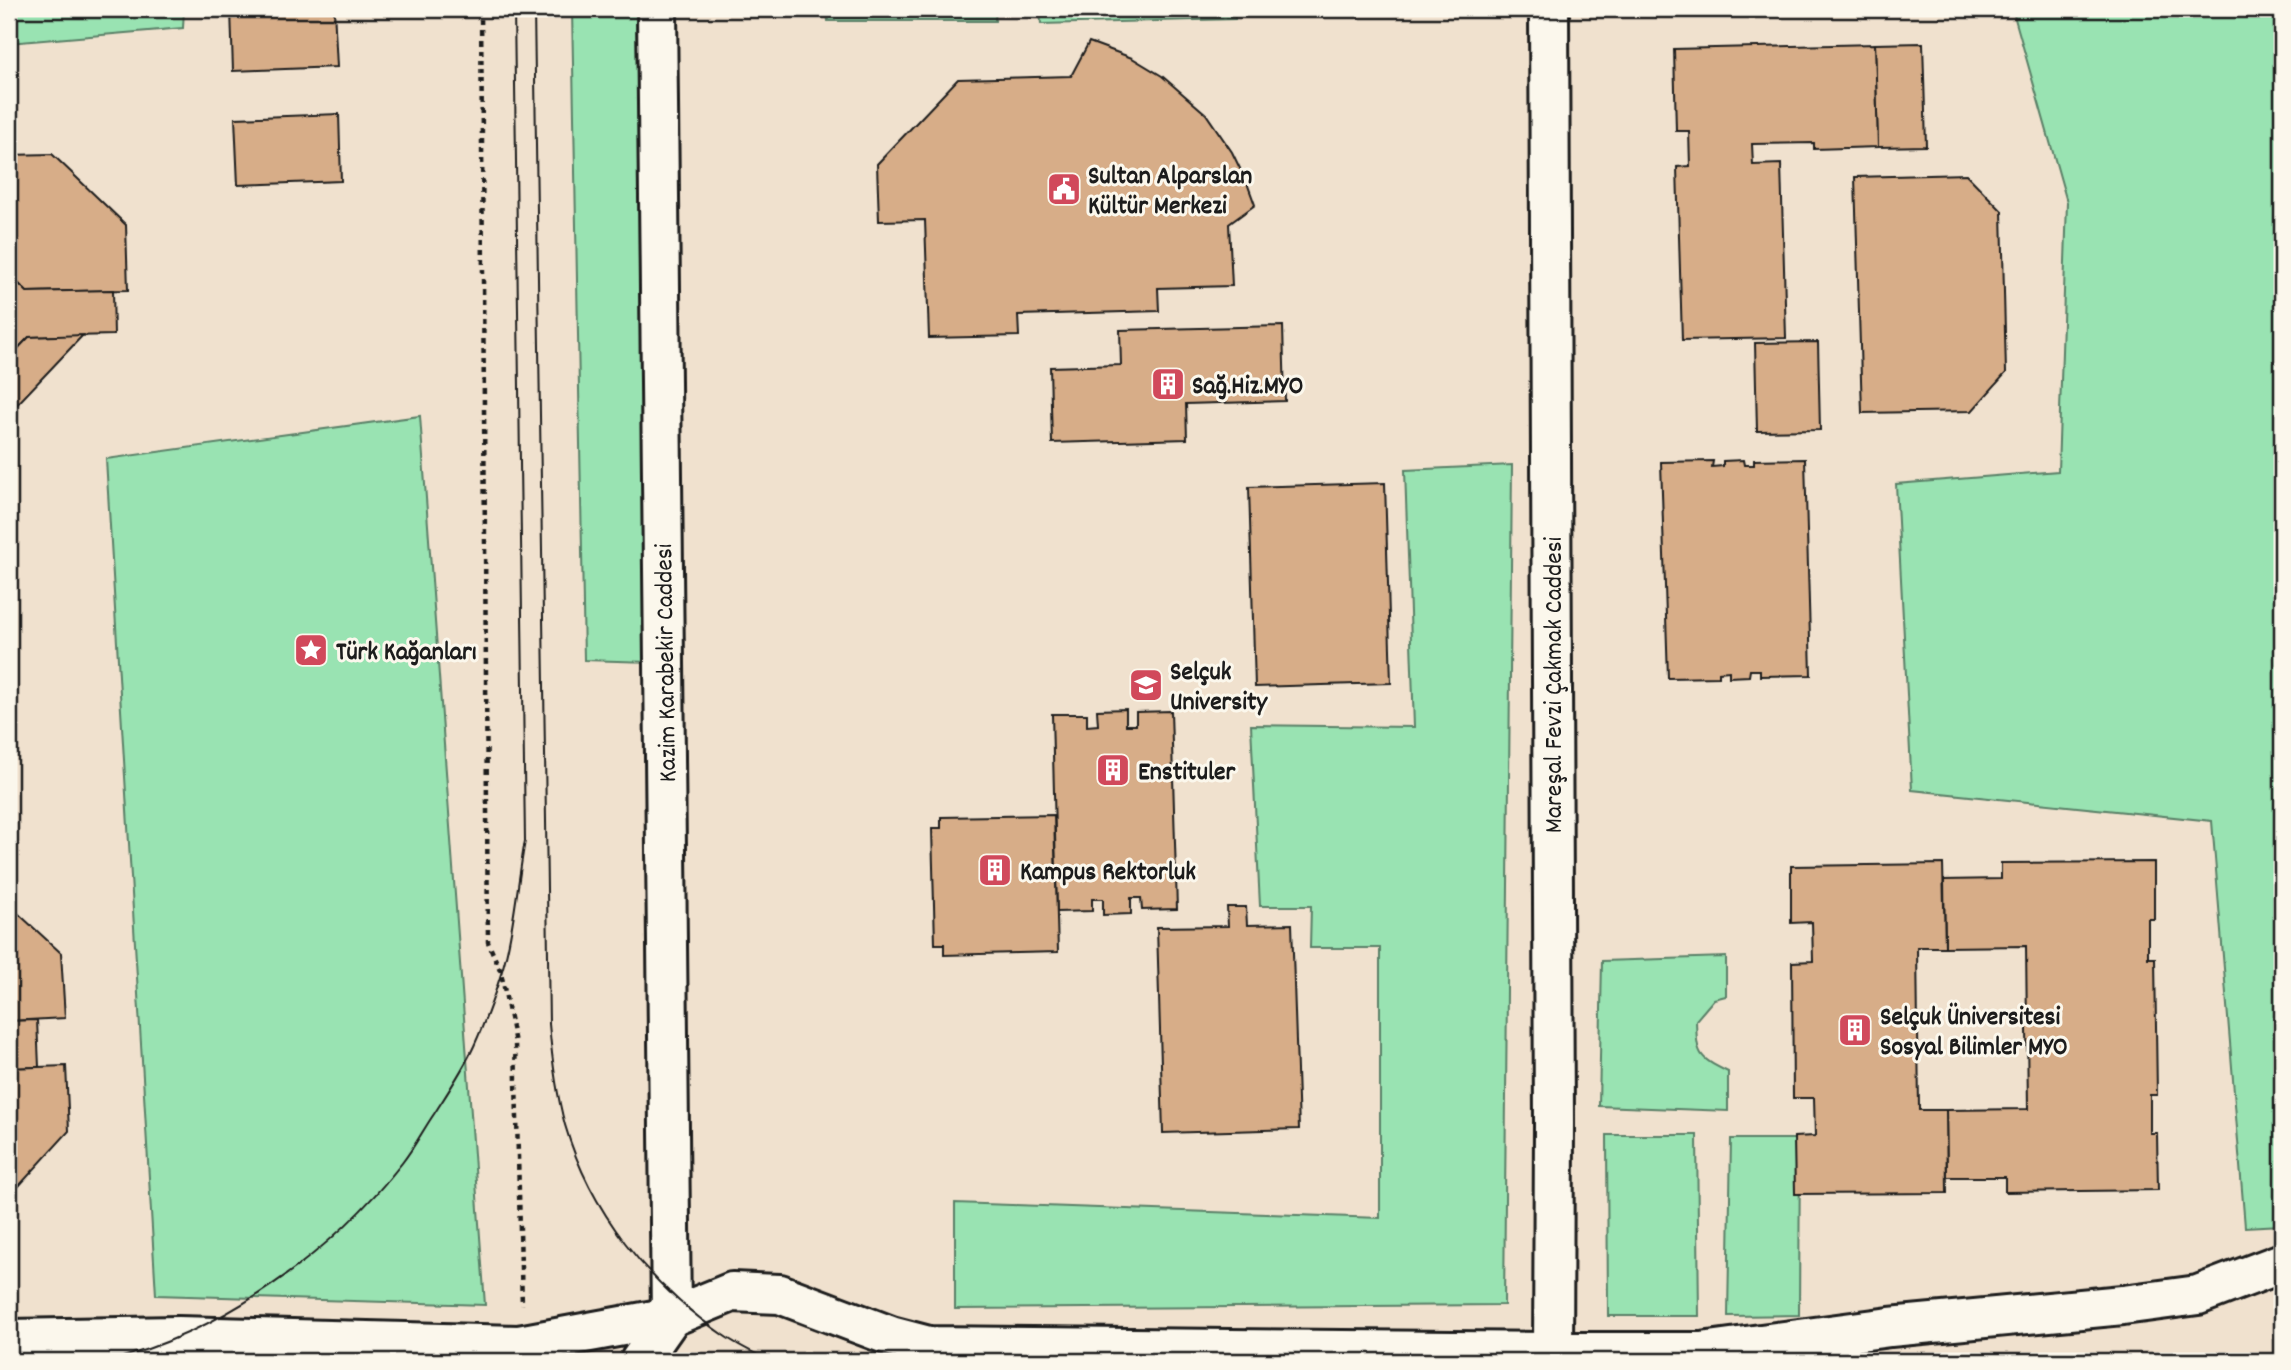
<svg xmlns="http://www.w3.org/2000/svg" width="2291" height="1370" font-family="Dekko,sans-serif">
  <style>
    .built { fill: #f0e1ce }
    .green { fill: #99e3b2; stroke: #5a8067; stroke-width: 2 }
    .building { fill: #d7ad88; stroke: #1c1c1c; stroke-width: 2 }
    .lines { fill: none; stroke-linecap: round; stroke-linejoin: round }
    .street-casing { stroke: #1c1c1c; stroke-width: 44 }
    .secondary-casing { stroke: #1c1c1c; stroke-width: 44 }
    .path { stroke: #1c1c1c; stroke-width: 4.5; stroke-dasharray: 5 5; stroke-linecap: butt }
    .street { stroke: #fbf7ec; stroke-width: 38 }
    .secondary { stroke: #fbf7ec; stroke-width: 38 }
    .tram { stroke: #1c1c1c; stroke-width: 2 }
    .labels { text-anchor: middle; stroke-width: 6; stroke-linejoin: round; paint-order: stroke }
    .poi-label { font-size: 26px; font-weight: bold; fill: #1c1c1c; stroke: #fbf7ec; text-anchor: start }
    .street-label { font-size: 26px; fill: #1c1c1c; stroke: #fbf7ec }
  </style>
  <rect width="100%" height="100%" fill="#fbf7ec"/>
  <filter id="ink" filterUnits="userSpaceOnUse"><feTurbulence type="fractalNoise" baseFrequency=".0143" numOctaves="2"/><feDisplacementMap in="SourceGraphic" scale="14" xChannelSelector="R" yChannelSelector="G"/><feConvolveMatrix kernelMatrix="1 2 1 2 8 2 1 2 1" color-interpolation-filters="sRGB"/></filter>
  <g filter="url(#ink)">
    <rect class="built" x="9" y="9" width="2273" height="1352"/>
    <g class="green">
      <path d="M9,9H184L183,28L9,43Z"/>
      <path d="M572,9H636L650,662L584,660Z"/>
      <path d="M827,9H996L995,21H828Z"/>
      <path d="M1040,9H1235V19L1041,24Z"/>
      <path d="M2023,9H2282V1225L2245,1227L2212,821L1912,790L1896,484L2058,471L2067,202L2014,15Z"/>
      <path d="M420,416L485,1305L156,1295L106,459Z"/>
      <path d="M1512,465L1504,1305L955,1309V1203L1380,1218V948H1310L1311,906H1260L1251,725L1414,727L1405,470Z"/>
      <path d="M1726,957V996L1714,999L1696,1020C1697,1054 1697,1057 1728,1072V1111L1599,1106L1602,961Z"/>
      <path d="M1607,1135H1697L1699,1316H1608Z"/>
      <path d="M1731,1139H1800L1799,1315L1728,1316Z"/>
    </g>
    <g class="building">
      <path d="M231,9H334L337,67L233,71Z"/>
      <path d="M1089,42L1132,58L1162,76L1206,114L1232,152L1247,183L1255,205L1229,224L1232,286L1158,288L1159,311L1018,315L1019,336L929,338L925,220L879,221L877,164L958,79L1071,76Z"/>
      <path d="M1923,43L1926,146L1878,147L1875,44Z"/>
      <path d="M1875,44L1878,147L1814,149V143L1752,144L1753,165L1781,164L1786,338L1682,340L1677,167L1690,166L1689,131H1676L1674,49Z"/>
      <path d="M339,114L341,181L238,185L235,118Z"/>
      <path d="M52,154L126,225L128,290L27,292L9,274V155Z"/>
      <path d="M1966,174L2002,211L2006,373L1972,411L1862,413L1855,177Z"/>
      <path d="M9,274L27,292L113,290L114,335L29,337L9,358Z"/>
      <path d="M1283,326L1285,401L1186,404L1187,439L1052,443L1050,367L1121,365L1120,330Z"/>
      <path d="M83,335L9,413V358L29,337Z"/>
      <path d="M1818,342L1820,430L1757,431L1755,343Z"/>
      <path d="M1805,459L1811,675L1760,676V670H1750L1749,676L1729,677V671L1719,672V677L1668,678L1661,462L1713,461L1712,467L1723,466V461L1743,460L1744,465H1754V460Z"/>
      <path d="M1385,483L1391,683L1255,687L1249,487Z"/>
      <path d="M1126,709V725H1136V712L1171,711L1177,909L1142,910L1141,898H1131V914L1103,915V899H1092V911L1057,912L1052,714H1087V726L1098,725L1097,710Z"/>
      <path d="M1054,815L1058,952L944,955V944H935L932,828H941V817Z"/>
      <path d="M2154,862V919H2148V958H2155L2157,1095H2150V1133H2157L2158,1190L2005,1192V1177H1947L1946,1110L2028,1109L2026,946L1945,947L1944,880L2001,879V863Z"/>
      <path d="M1943,864L1945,947H1917L1919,1110H1946L1947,1193L1795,1194L1794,1137L1815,1136L1814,1098H1793L1792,962L1813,961L1812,922L1791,923V866Z"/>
      <path d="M9,905L61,953L65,1018L9,1021Z"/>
      <path d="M1227,907H1246L1247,925L1292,924L1299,1129L1163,1133L1157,927L1228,926Z"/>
      <path d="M37,1020L39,1067L9,1068V1021Z"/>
      <path d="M66,1066L69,1131L9,1197V1068Z"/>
    </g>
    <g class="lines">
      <g class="street-casing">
        <path id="street" d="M1552,1352H1701L1890,1327L2123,1305L2198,1295L2282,1263"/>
      </g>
      <g class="secondary-casing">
        <g id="secondary">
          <path d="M657,9L671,1317"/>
          <path d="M1549,9L1554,1123L1553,1361"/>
          <path d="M9,1339L178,1336L519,1345L671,1317L732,1292L780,1294L891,1336L929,1346L1552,1352"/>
          <path d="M640,1361L671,1317"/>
        </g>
      </g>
      <path class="path" d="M481,9L488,942L501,972L515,1043L522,1305"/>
      <use href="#street" class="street"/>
      <use href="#secondary" class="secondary"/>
      <g class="tram">
        <path d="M534,9L549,1024C552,1058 556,1092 565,1125C590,1211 649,1285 723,1335C737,1345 754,1353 770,1361"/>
        <path d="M108,1361C222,1332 330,1255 402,1163C414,1148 423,1130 434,1114C448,1092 463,1070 474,1046C485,1022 500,981 506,956C515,919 518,879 525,841L514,9"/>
      </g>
    </g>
  </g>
  <defs>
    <g id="civic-square" transform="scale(1.75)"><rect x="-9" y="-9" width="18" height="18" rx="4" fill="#d1495b" stroke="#fbf7ec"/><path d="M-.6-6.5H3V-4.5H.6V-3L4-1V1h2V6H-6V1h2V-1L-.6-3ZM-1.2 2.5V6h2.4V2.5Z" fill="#fff"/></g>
    <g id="building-square" transform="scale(1.75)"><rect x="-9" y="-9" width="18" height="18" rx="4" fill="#d1495b" stroke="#fbf7ec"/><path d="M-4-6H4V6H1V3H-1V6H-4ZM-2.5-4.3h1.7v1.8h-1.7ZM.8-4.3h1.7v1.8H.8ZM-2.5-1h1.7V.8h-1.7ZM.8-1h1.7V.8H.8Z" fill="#fff"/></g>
    <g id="sight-square" transform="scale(1.75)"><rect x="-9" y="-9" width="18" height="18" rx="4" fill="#d1495b" stroke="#fbf7ec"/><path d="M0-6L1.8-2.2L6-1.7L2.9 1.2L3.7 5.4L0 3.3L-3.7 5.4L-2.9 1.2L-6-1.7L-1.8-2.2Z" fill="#fff"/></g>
    <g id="university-square" transform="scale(1.75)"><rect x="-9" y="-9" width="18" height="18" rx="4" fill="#d1495b" stroke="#fbf7ec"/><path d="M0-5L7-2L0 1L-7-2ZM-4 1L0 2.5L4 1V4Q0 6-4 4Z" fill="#fff"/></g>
  </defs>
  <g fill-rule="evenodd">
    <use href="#civic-square" x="1064" y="189"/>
    <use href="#building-square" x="1168" y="384"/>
    <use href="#sight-square" x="311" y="650"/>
    <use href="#university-square" x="1146" y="685"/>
    <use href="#building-square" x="1113" y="770"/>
    <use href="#building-square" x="995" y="870"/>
    <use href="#building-square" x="1855" y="1030"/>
  </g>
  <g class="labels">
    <g class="poi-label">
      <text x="1088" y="183">Sultan Alparslan<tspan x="1088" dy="30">Kültür Merkezi</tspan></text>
      <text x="1192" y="393">Sağ.Hiz.MYO</text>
      <text x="336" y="659">Türk Kağanları</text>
      <text x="1170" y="679">Selçuk<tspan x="1170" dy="30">University</tspan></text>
      <text x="1138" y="779">Enstituler</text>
      <text x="1020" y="879">Kampus Rektorluk</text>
      <text x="1880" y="1024">Selçuk Üniversitesi<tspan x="1880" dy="30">Sosyal Bilimler MYO</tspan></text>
    </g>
    <g class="street-label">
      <text transform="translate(664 663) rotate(-91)" y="9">Kazim Karabekir Caddesi</text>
      <text transform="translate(1552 685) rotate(-90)" y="9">Mareşal Fevzi Çakmak Caddesi</text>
    </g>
  </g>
  <rect width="2291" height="1370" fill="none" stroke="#fbf7ec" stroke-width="35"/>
  <rect x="18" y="18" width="2256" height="1335" fill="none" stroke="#1c1c1c" stroke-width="2.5" filter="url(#ink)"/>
</svg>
